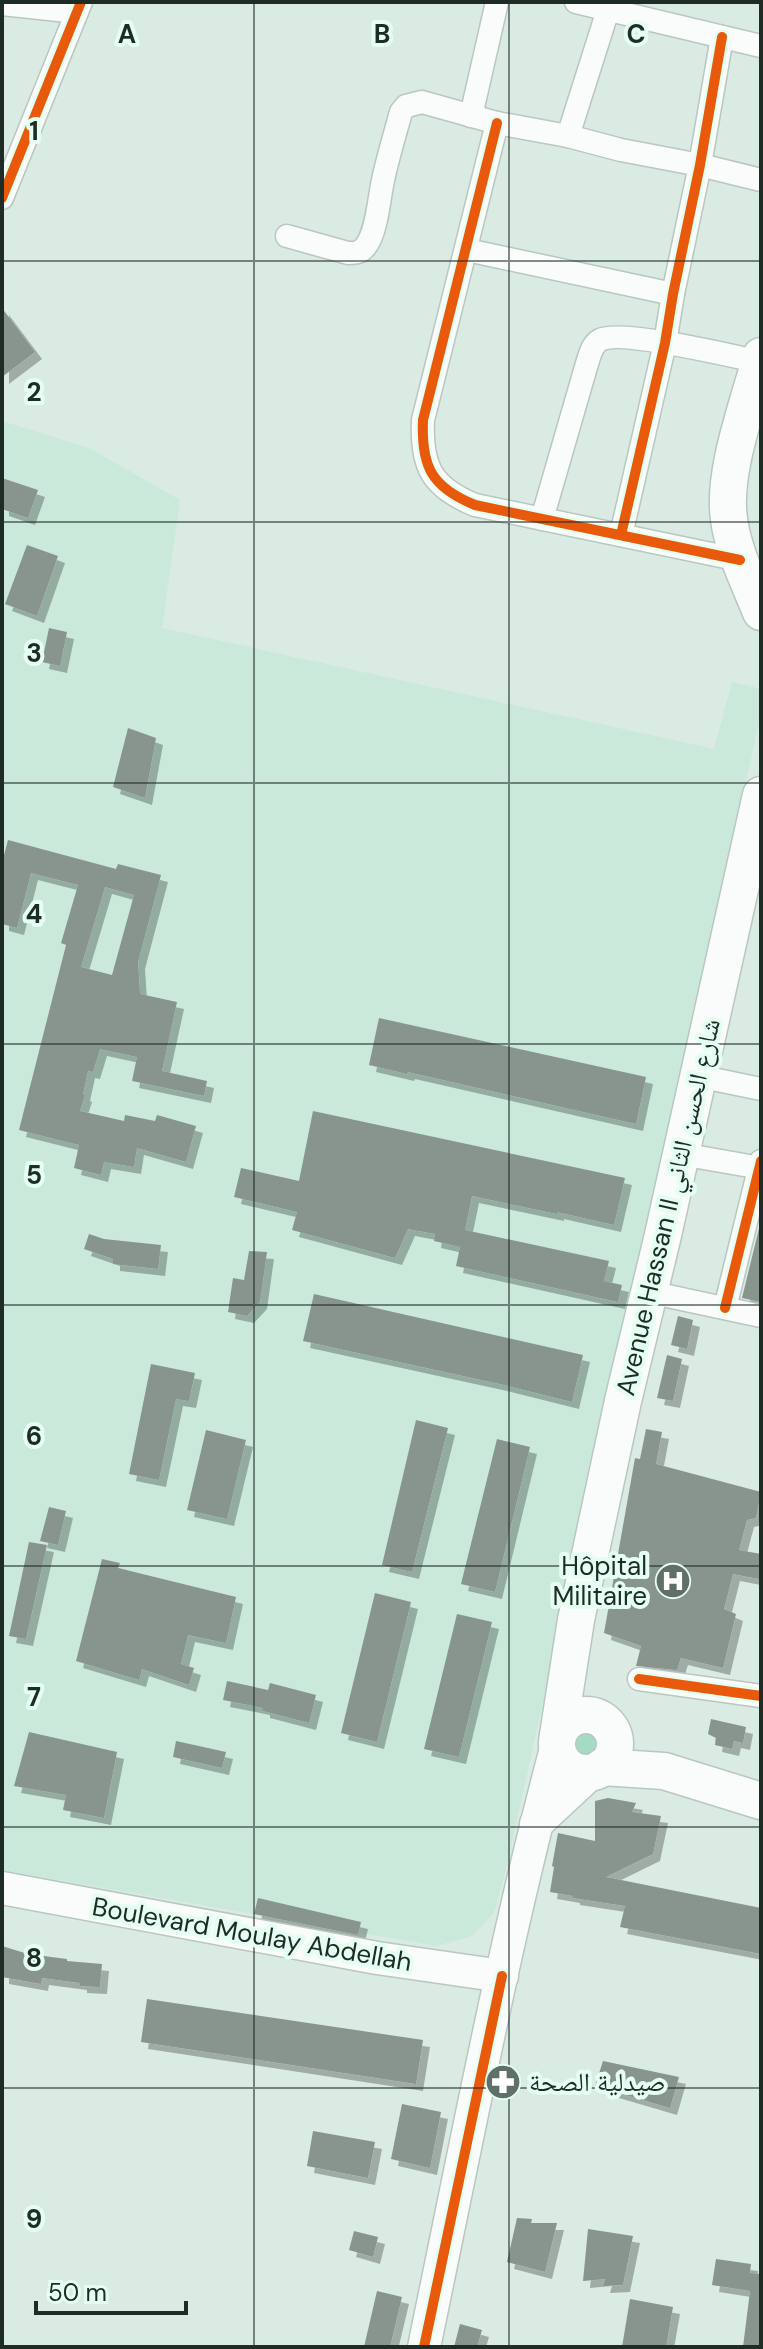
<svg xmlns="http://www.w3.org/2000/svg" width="763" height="2349" font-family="'DM Sans','Noto Naskh Arabic',sans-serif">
<defs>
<filter id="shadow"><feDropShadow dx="7" dy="7" stdDeviation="0" flood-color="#0004"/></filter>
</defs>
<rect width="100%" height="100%" fill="#d9ebe2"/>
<polygon fill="#cae9da" points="2,421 89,448 180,500 162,628 714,749 732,682 761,689 761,713 507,1865 494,1913 472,1936 436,1946 2,1870"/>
<circle fill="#a3dbc3" cx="589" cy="1743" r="16"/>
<g fill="#87958e" fill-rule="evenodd" filter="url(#shadow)">
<polygon points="2,308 35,352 2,377"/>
<polygon points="2,478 38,490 28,518 2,509"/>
<polygon points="27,545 58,556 37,616 5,604"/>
<polygon points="49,628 67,632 60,666 42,662"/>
<polygon points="128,728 156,738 145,798 113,787"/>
<path d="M 8,840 L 116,869 L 118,864 L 161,875 L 138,962 L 140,994 L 177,1002 L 162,1071 L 207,1081 L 204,1096 L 132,1081 L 137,1057 L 100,1049 L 93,1072 L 88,1071 L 83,1094 L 85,1095 L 80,1111 L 124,1121 L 125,1115 L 155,1121 L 157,1115 L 196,1126 L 186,1162 L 137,1148 L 134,1167 L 104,1162 L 101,1175 L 74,1168 L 79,1145 L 19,1130 L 66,945 L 61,943 L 78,885 L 31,873 L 17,928 L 2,924 L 2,863 ZM 105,887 L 134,895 L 112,975 L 81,967 Z"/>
<polygon points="379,1018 646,1077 636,1124 408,1072 407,1074 369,1065"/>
<polygon points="313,1111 625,1178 614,1225 557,1212 557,1214 472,1196 465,1230 609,1261 604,1281 622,1285 618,1302 456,1266 460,1247 434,1241 435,1234 408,1229 395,1258 292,1230 297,1212 234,1197 241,1168 299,1181"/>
<polygon points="761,1220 761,1302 742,1298"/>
<polygon points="89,1234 104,1239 161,1245 158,1269 113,1264 113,1259 84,1249"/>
<polygon points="249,1251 267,1252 260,1302 247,1316 228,1312 233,1278 244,1280"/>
<polygon points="314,1294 583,1355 572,1402 500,1384 303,1341"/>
<polygon points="678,1316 693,1320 687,1349 671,1345"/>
<polygon points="667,1355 682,1359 673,1401 657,1398"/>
<polygon points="151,1364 195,1373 189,1401 176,1399 159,1480 129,1474"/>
<polygon points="416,1420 448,1428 412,1572 382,1565"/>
<polygon points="646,1429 662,1432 656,1464 761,1492 756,1518 747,1520 739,1550 761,1554 759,1579 733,1574 724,1609 736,1614 723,1668 681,1658 677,1670 636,1666 641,1646 604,1633 635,1458 640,1459"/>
<polygon points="206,1430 246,1440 227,1519 187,1510"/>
<polygon points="497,1439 530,1447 495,1592 461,1584"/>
<polygon points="49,1507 66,1511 58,1545 40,1541"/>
<polygon points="29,1542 47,1545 26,1639 9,1636"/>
<polygon points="102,1559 120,1563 118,1568 236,1597 226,1643 188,1635 181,1664 194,1668 189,1685 142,1669 139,1680 76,1661"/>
<polygon points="375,1593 411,1602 377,1742 341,1733"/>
<polygon points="457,1614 492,1622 459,1757 424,1749"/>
<polygon points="227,1681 268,1690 270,1683 316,1695 309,1723 263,1711 263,1708 223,1700"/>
<polygon points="711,1719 746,1727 743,1743 734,1741 732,1749 715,1745 716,1738 708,1734"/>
<polygon points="29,1732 117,1752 104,1818 63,1810 66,1795 14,1786"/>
<polygon points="176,1741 226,1752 222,1768 173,1757"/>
<polygon points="608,1798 636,1803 632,1812 661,1816 653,1854 606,1877 761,1908 761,1954 620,1927 625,1906 573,1898 573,1896 550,1892 554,1867 552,1866 558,1833 595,1841 595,1801"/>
<polygon points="258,1898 361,1922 358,1935 254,1914"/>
<polygon points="2,1946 28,1954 67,1959 67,1961 102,1964 100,1987 80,1986 80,1983 42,1978 41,1984 2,1977"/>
<polygon points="147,1999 423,2040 416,2084 141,2042"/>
<polygon points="603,2061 679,2077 670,2108 595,2086"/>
<polygon points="402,2104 441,2112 430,2168 391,2159"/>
<polygon points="313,2131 375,2142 368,2178 307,2166"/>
<polygon points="517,2218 532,2219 531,2223 557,2223 545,2272 507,2262"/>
<polygon points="588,2229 633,2236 623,2285 603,2286 605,2279 583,2281"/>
<polygon points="354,2231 378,2237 373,2257 349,2250"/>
<polygon points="716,2259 751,2264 750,2273 761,2274 761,2347 743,2347 750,2291 712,2285"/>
<polygon points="377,2291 402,2297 390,2347 364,2347"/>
<polygon points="630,2299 673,2307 666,2347 622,2347"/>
<polygon points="460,2324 482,2330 477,2347 454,2347"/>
</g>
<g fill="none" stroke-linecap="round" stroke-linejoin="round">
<defs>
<g id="street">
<polyline points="576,2 761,46"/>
<polyline points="2,4 77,12"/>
<polyline points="471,116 497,2"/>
<path d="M 497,123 L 423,420 C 421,466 431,487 475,505 L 740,560"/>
<polyline points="568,136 608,10"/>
<polyline points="2,198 81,2"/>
<path d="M 287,236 L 348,253 C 355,253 360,253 365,247 C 377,233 379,198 383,180 C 388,157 395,134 401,112 L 406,106 L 422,102 L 497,123 L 568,136 L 621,150 L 700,165 L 761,180"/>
<polyline points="467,250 673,294"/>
<path d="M 542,519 L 586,367 C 589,358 591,345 600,340 C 619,329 732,356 760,362"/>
<polyline points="621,535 665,343 673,294 700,165 722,37"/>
<polyline points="698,1076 761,1089"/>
<polyline points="681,1154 761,1168"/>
<polyline points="649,1292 761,1316"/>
<polyline points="725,1308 761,1161"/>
<polyline points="639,1679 761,1696"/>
</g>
<g id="secondary">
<polyline points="536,1824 593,1771"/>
<polyline points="2,1888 377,1958 502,1976"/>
<path d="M 424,2347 C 466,2146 504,1943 557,1745"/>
</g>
<g id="primary">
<path d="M 761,356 C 749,403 722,471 729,519 C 733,551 749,582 761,612"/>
<circle cx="586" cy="1744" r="29"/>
<polyline points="558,1735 576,1620 623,1401 663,1235 761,795"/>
<polyline points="602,1767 664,1771 761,1801"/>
</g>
</defs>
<use href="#street" stroke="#b9c7c0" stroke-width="25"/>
<use href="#secondary" stroke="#b9c7c0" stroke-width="35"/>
<use href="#primary" stroke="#b9c7c0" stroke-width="39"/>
<use href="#street" stroke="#f9fcfb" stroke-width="22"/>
<use href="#secondary" stroke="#f9fcfb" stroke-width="32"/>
<use href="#primary" stroke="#f9fcfb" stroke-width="36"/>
<defs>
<g id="cycleway">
<path d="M 497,123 L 423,420 C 421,466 431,487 475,505 L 740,560"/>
<polyline points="2,198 81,2"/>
<polyline points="621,535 665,343 673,294 700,165 722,37"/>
<polyline points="725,1308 761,1161"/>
<polyline points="639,1679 761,1696"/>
<polyline points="424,2347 502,1976"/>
</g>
</defs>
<use href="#cycleway" stroke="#e4fff1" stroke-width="15"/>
<use href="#cycleway" stroke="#e8590c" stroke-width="10"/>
</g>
<path fill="none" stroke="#1f2c26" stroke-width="2" stroke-opacity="0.55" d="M 254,2 L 254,2347M 509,2 L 509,2347M 2,261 L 761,261M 2,522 L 761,522M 2,783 L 761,783M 2,1044 L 761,1044M 2,1305 L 761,1305M 2,1566 L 761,1566M 2,1827 L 761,1827M 2,2088 L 761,2088"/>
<defs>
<symbol id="hospital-disc" viewBox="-11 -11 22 22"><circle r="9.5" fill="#606f68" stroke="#e4fff1"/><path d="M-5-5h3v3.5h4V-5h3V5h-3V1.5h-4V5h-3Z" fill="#fff"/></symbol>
<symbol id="pharmacy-disc" viewBox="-11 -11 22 22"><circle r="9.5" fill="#606f68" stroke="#e4fff1"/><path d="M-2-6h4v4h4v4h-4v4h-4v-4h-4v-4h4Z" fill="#fff"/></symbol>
</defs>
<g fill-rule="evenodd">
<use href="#hospital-disc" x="653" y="1561" width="40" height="40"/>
<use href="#pharmacy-disc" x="483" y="2062" width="40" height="40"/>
</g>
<g text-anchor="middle" stroke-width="8" stroke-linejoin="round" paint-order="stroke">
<g font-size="26" fill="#1f2c26" stroke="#e4fff1">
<text transform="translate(668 1207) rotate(-77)" y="9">Avenue Hassan II شارع الحسن الثاني</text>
<text transform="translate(252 1934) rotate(10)" y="9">Boulevard Moulay Abdellah</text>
</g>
<g font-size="26" fill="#1f2c26" stroke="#e4fff1" text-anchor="end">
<text x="647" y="1575">Hôpital<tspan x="647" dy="30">Militaire</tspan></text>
<text x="529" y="2091" text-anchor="start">صيدلية الصحة</text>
</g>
</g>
<g font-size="26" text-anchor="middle" font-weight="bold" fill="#1f2c26" stroke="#e4fff1" stroke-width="8" stroke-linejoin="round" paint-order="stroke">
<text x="127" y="43">A</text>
<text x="382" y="43">B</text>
<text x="636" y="43">C</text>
<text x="34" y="140">1</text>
<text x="34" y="401">2</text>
<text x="34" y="662">3</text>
<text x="34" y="923">4</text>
<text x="34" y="1184">5</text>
<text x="34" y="1445">6</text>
<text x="34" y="1706">7</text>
<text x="34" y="1967">8</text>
<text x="34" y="2228">9</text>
</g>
<rect width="763" height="2349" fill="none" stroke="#1f2c26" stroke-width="8"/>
<path d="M36 2301v12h150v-12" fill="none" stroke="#1f2c26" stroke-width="4"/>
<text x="48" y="2301" font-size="24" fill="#1f2c26" stroke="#e4fff1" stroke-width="6" paint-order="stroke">50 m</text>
</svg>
